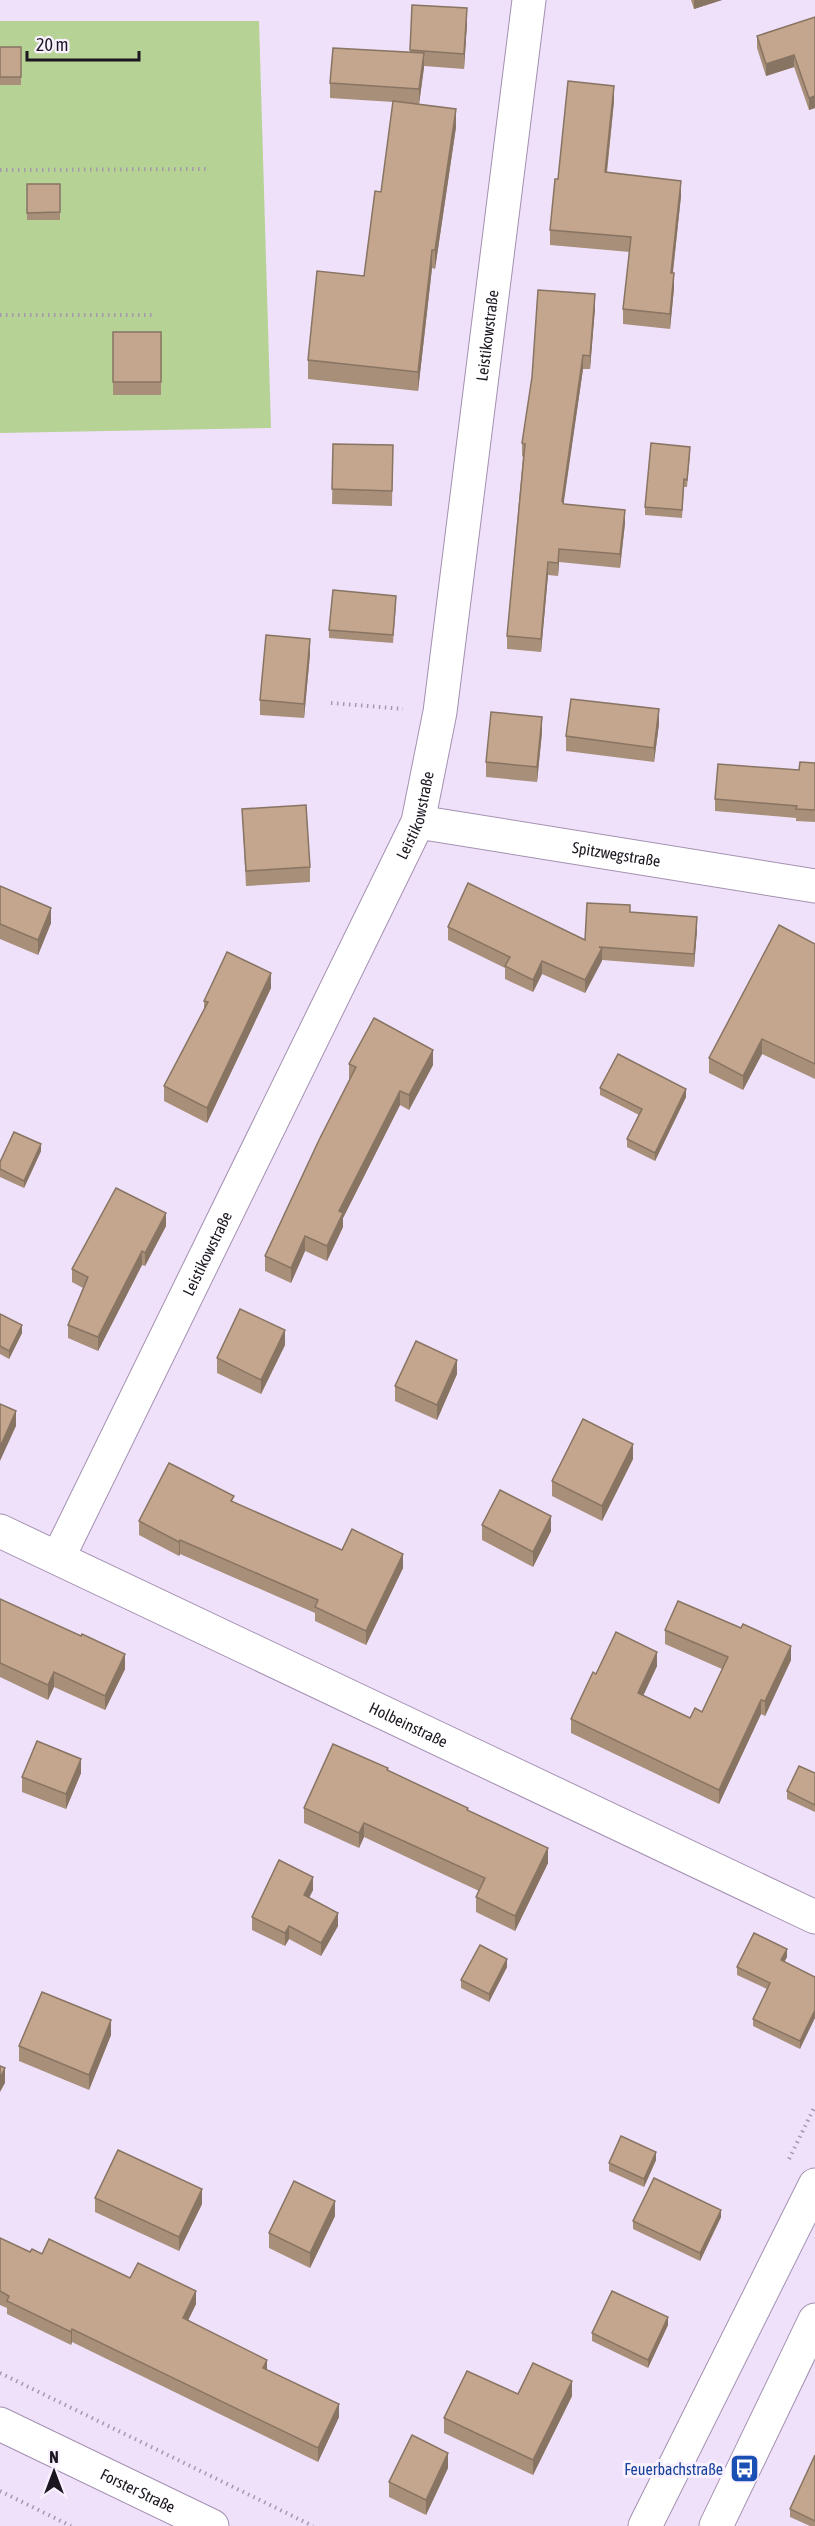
<svg xmlns="http://www.w3.org/2000/svg" width="815" height="2526" font-family="'Asap Condensed',sans-serif">
<rect width="100%" height="100%" fill="#f0e1fb"/>
<polygon fill="#b6d294" points="0,21 259,21 271,428 0,433"/>
<g fill="none" stroke-linecap="round" stroke-linejoin="round">
<defs>
<g id="street">
<path id="s1" d="M 418,822 L 815,886"/>
<path id="s2" d="M 0,1531 L 815,1917"/>
<path id="s3" d="M 58,1558 L 418,822 L 440,712 L 529,0"/>
<polyline points="645,2526 815,2185"/>
<polyline points="716,2526 815,2320"/>
</g>
<g id="secondary">
<path id="s4" d="M 0,2424 L 212,2526"/>
</g>
</defs>
<use href="#street" stroke="#a391b0" stroke-width="35"/>
<use href="#secondary" stroke="#a391b0" stroke-width="35"/>
<g stroke="#a599ae" stroke-width="4" stroke-dasharray="1.5 4.5" stroke-linecap="butt">
<polyline points="0,170 209,169"/>
<polyline points="0,315 154,315"/>
<polyline points="331,703 403,709"/>
<polyline points="789,2159 815,2106"/>
<polyline points="0,2373 313,2526"/>
<polyline points="0,2491 71,2526"/>
</g>
<use href="#street" stroke="#fff" stroke-width="33"/>
<use href="#secondary" stroke="#fff" stroke-width="33"/>
</g>
<g fill="#a88f79">
<polygon points="691,0 722,0 694,9"/>
<polygon points="412,5 467,23 464,69 424,66 419,104 406,103 456,127 435,269 432,268 418,391 308,379 308,360 364,276 381,192 393,102 330,98 330,83 410,53"/>
<polygon points="815,17 815,108 809,110 794,67 766,76 757,48 757,36"/>
<rect x="0" y="47" width="21" height="38"/>
<polygon points="614,101 607,173 681,196 673,273 674,288 670,329 623,324 623,309 630,252 550,245 550,230 558,179"/>
<rect x="27" y="184" width="33" height="36"/>
<polygon points="595,308 590,369 583,369 563,504 625,523 620,568 559,562 558,576 548,575 541,652 507,649 507,636 523,457 522,456 522,443"/>
<rect x="113" y="332" width="48" height="63"/>
<polygon points="333,444 393,445 392,506 332,504"/>
<polygon points="690,455 687,487 684,487 682,518 645,515 645,507"/>
<polygon points="396,604 393,643 329,638 329,630"/>
<polygon points="310,654 304,718 260,715 260,700"/>
<polygon points="659,724 654,762 566,751 566,736"/>
<polygon points="542,732 537,782 486,777 486,762"/>
<polygon points="815,763 815,822 796,821 796,818 715,811 715,799 799,770"/>
<polygon points="242,809 310,867 310,882 246,886"/>
<polygon points="0,886 51,923 38,955 0,939"/>
<polygon points="630,912 697,930 694,967 602,960 585,993 542,974 533,992 505,979 505,968 448,940 448,927 585,940"/>
<polygon points="815,944 815,1079 762,1054 743,1090 709,1073 709,1058"/>
<polygon points="271,988 207,1123 164,1101 164,1086 204,1009 204,1001"/>
<polygon points="349,1064 433,1065 409,1110 400,1105 343,1218 343,1227 327,1261 305,1251 291,1283 265,1271 265,1256 350,1079 349,1078"/>
<polygon points="600,1088 686,1097 655,1161 627,1147 627,1139 639,1115 600,1095"/>
<polygon points="41,1151 24,1188 0,1177 0,1162"/>
<polygon points="166,1226 145,1266 142,1265 98,1351 68,1338 68,1325 83,1288 72,1282 72,1269"/>
<polygon points="0,1314 22,1333 9,1359 0,1354"/>
<polygon points="285,1345 261,1394 217,1373 217,1358"/>
<polygon points="457,1374 437,1420 395,1401 395,1386"/>
<polygon points="633,1459 602,1521 552,1496 552,1481"/>
<polygon points="234,1502 342,1550 403,1568 366,1645 315,1621 315,1613 180,1554 179,1556 139,1535 139,1521"/>
<polygon points="482,1525 551,1531 533,1567 482,1540"/>
<polygon points="0,1599 125,1669 105,1710 54,1687 48,1700 0,1677"/>
<polygon points="665,1630 791,1660 765,1716 761,1714 719,1804 571,1733 571,1719 596,1674 657,1666 643,1695 690,1718 702,1712 722,1669 665,1644"/>
<polygon points="388,1771 468,1811 548,1863 515,1931 476,1912 476,1897 479,1891 364,1837 359,1848 304,1823 304,1808"/>
<polygon points="81,1773 66,1809 22,1792 22,1777"/>
<polygon points="815,1773 815,1812 787,1799 787,1791"/>
<polygon points="313,1890 309,1898 338,1926 321,1956 289,1939 285,1946 252,1930 252,1917"/>
<polygon points="787,1957 784,1962 815,1977 800,2049 753,2026 753,2019 767,1989 737,1975 737,1967"/>
<polygon points="507,1967 489,2002 461,1988 461,1980"/>
<polygon points="111,2035 89,2090 19,2061 19,2046"/>
<polygon points="656,2160 644,2187 609,2171 609,2163"/>
<polygon points="95,2198 202,2204 179,2251 95,2212"/>
<polygon points="335,2216 310,2268 269,2248 269,2233"/>
<polygon points="721,2217 700,2261 633,2229 633,2221"/>
<polygon points="0,2238 30,2252 42,2254 130,2278 196,2304 188,2320 339,2417 318,2462 72,2342 71,2345 7,2314 7,2308 0,2305"/>
<polygon points="668,2325 648,2368 592,2341 592,2333"/>
<polygon points="518,2394 572,2396 533,2475 444,2433 444,2418"/>
<polygon points="815,2455 815,2526 810,2526 790,2517 790,2509"/>
<polygon points="448,2468 426,2515 389,2497 389,2482"/>
</g>
<g fill="#887463">
<polygon points="694,0 722,0 694,9"/>
<polygon points="467,8 467,23 464,69 464,54"/>
<polygon points="424,53 424,68 419,104 419,89"/>
<polygon points="794,55 794,67 766,76 766,64"/>
<polygon points="614,86 614,101 605,187 605,172"/>
<polygon points="815,96 815,108 809,110 809,98"/>
<polygon points="456,109 456,127 435,269 435,250"/>
<polygon points="681,181 681,196 671,288 671,273"/>
<polygon points="432,250 432,268 418,391 418,372"/>
<polygon points="674,273 674,288 670,329 670,314"/>
<polygon points="595,294 595,308 590,369 590,356"/>
<polygon points="583,355 583,369 562,515 562,501"/>
<polygon points="625,510 625,523 620,568 620,554"/>
<polygon points="559,549 559,562 558,576 558,563"/>
<polygon points="548,562 548,575 541,652 541,639"/>
<polygon points="310,639 310,654 304,718 304,704"/>
<polygon points="659,709 659,724 654,762 654,748"/>
<polygon points="542,717 542,732 537,782 537,767"/>
<polygon points="51,908 51,923 38,955 38,940"/>
<polygon points="697,917 697,930 694,967 694,954"/>
<polygon points="602,948 602,961 585,993 585,980"/>
<polygon points="542,961 542,974 533,992 533,980"/>
<polygon points="271,973 271,988 207,1123 207,1108"/>
<polygon points="762,1039 762,1054 743,1090 743,1076"/>
<polygon points="433,1050 433,1065 409,1110 409,1095"/>
<polygon points="686,1089 686,1097 655,1161 655,1153"/>
<polygon points="400,1091 400,1105 343,1218 343,1227 327,1261 327,1246 339,1211"/>
<polygon points="41,1144 41,1151 24,1188 24,1181"/>
<polygon points="166,1213 166,1226 145,1266 145,1253"/>
<polygon points="305,1236 305,1251 291,1283 291,1268"/>
<polygon points="142,1251 142,1265 98,1351 98,1337"/>
<polygon points="22,1325 22,1333 9,1359 9,1351"/>
<polygon points="285,1330 285,1345 261,1394 261,1380"/>
<polygon points="457,1360 457,1374 437,1420 437,1405"/>
<polygon points="16,1411 16,1426 0,1461 0,1447"/>
<polygon points="633,1444 633,1459 602,1521 602,1506"/>
<polygon points="551,1516 551,1531 533,1567 533,1552"/>
<polygon points="180,1540 180,1554 179,1556 179,1542"/>
<polygon points="403,1554 403,1568 366,1645 366,1631"/>
<polygon points="791,1646 791,1660 765,1716 765,1701"/>
<polygon points="657,1652 657,1666 638,1707 638,1693"/>
<polygon points="125,1654 125,1669 105,1710 105,1696"/>
<polygon points="54,1672 54,1687 48,1700 48,1685"/>
<polygon points="761,1700 761,1714 719,1804 719,1790"/>
<polygon points="81,1759 81,1773 66,1809 66,1794"/>
<polygon points="364,1823 364,1837 359,1848 359,1833"/>
<polygon points="548,1848 548,1863 515,1931 515,1916"/>
<polygon points="313,1877 313,1890 304,1908 304,1895"/>
<polygon points="338,1913 338,1926 321,1956 321,1943"/>
<polygon points="289,1926 289,1939 285,1946 285,1933"/>
<polygon points="787,1949 787,1957 781,1968 781,1960"/>
<polygon points="507,1959 507,1967 489,2002 489,1994"/>
<polygon points="815,2010 815,2018 800,2049 800,2041"/>
<polygon points="111,2020 111,2035 89,2090 89,2075"/>
<polygon points="5,2068 5,2083 0,2092 0,2078"/>
<polygon points="656,2152 656,2160 644,2187 644,2179"/>
<polygon points="202,2189 202,2204 179,2251 179,2237"/>
<polygon points="335,2201 335,2216 310,2268 310,2253"/>
<polygon points="721,2210 721,2217 700,2261 700,2253"/>
<polygon points="196,2291 196,2304 183,2331 183,2318"/>
<polygon points="668,2317 668,2325 648,2368 648,2360"/>
<polygon points="72,2329 72,2342 71,2345 71,2332"/>
<polygon points="267,2360 267,2373 263,2368"/>
<polygon points="572,2381 572,2396 533,2475 533,2460"/>
<polygon points="339,2404 339,2417 318,2462 318,2448"/>
<polygon points="448,2453 448,2468 426,2515 426,2500"/>
</g>
<g fill="#c3a68d" stroke="#887463" stroke-width="1.5">
<polygon points="412,5 467,8 464,54 410,50"/>
<polygon points="815,17 815,96 809,98 794,55 766,64 757,36"/>
<rect x="0" y="47" width="21" height="30"/>
<polygon points="333,48 424,53 419,89 330,83"/>
<polygon points="568,81 614,86 605,172 681,181 671,273 674,273 670,314 623,309 631,237 550,230 555,179 558,179"/>
<polygon points="393,101 456,109 435,250 432,250 418,372 308,360 317,271 364,276 375,191 381,192"/>
<polygon points="27,184 60,184 60,212 27,213"/>
<polygon points="538,290 595,294 590,356 583,355 562,501 564,504 625,510 620,554 559,549 558,563 548,562 541,639 507,636 525,444 522,443 532,377"/>
<rect x="113" y="332" width="48" height="50"/>
<polygon points="651,443 690,447 687,480 684,479 682,510 645,507"/>
<polygon points="333,444 393,445 392,491 332,489"/>
<polygon points="333,590 396,596 393,635 329,630"/>
<polygon points="266,635 310,639 304,704 260,700"/>
<polygon points="571,699 659,709 654,748 566,736"/>
<polygon points="491,712 542,717 537,767 486,762"/>
<polygon points="800,762 815,763 815,810 796,809 797,806 715,799 718,764 799,770"/>
<polygon points="306,805 310,867 246,871 242,809"/>
<polygon points="468,883 585,940 587,903 630,905 630,912 697,917 694,954 599,947 602,948 585,980 542,961 533,980 505,966 510,957 448,927"/>
<polygon points="0,886 51,908 38,940 0,924"/>
<polygon points="779,925 815,944 815,1064 762,1039 743,1076 709,1058"/>
<polygon points="227,952 271,973 207,1108 164,1086 208,1002 204,1001"/>
<polygon points="374,1018 433,1050 409,1095 400,1091 339,1211 343,1213 327,1246 305,1236 291,1268 265,1256 319,1140 356,1067 349,1064"/>
<polygon points="618,1054 686,1089 655,1153 627,1139 642,1109 600,1088"/>
<polygon points="14,1132 41,1144 24,1181 0,1169 0,1162"/>
<polygon points="116,1188 166,1213 145,1253 142,1251 98,1337 68,1325 88,1277 72,1269"/>
<polygon points="240,1309 285,1330 261,1380 217,1358"/>
<polygon points="0,1314 22,1325 9,1351 0,1346"/>
<polygon points="416,1341 457,1360 437,1405 395,1386"/>
<polygon points="0,1404 16,1411 0,1447"/>
<polygon points="583,1419 633,1444 602,1506 552,1481"/>
<polygon points="169,1463 234,1496 231,1501 342,1550 352,1529 403,1554 366,1631 315,1607 318,1600 180,1540 179,1542 139,1521"/>
<polygon points="500,1490 551,1516 533,1552 482,1525"/>
<polygon points="0,1599 81,1636 82,1634 125,1654 105,1696 54,1672 48,1685 0,1663"/>
<polygon points="678,1601 741,1628 743,1624 791,1646 765,1701 761,1700 719,1790 571,1719 593,1672 596,1674 616,1632 657,1652 638,1693 690,1718 695,1708 702,1712 728,1657 665,1630"/>
<polygon points="37,1741 81,1759 66,1794 22,1777"/>
<polygon points="333,1744 388,1768 387,1770 468,1808 467,1810 548,1848 515,1916 476,1897 485,1878 364,1823 359,1833 304,1808"/>
<polygon points="799,1766 815,1773 815,1805 787,1791"/>
<polygon points="279,1860 313,1877 304,1895 338,1913 321,1943 289,1926 285,1933 252,1917"/>
<polygon points="754,1933 787,1949 781,1960 815,1977 815,2010 800,2041 753,2019 770,1983 737,1967"/>
<polygon points="480,1945 507,1959 489,1994 461,1980"/>
<polygon points="42,1992 111,2020 89,2075 19,2046"/>
<polygon points="0,2066 5,2068 0,2078"/>
<polygon points="621,2136 656,2152 644,2179 609,2163"/>
<polygon points="118,2150 202,2189 179,2237 95,2198"/>
<polygon points="654,2178 721,2210 700,2253 633,2221"/>
<polygon points="294,2181 335,2201 310,2253 269,2233"/>
<polygon points="0,2238 30,2252 32,2249 42,2254 49,2239 130,2278 138,2263 196,2291 183,2318 267,2360 263,2368 339,2404 318,2448 72,2329 71,2332 7,2301 9,2296 0,2291"/>
<polygon points="612,2291 668,2317 648,2360 592,2333"/>
<polygon points="533,2363 572,2381 533,2460 444,2418 467,2371 518,2394"/>
<polygon points="412,2435 448,2453 426,2500 389,2482"/>
<polygon points="815,2455 815,2521 790,2509"/>
</g>
<defs>
<symbol id="bus-square" viewBox="-11 -11 22 22"><rect x="-9" y="-9" width="18" height="18" rx="4" fill="#1a4fb4" stroke="#f9f1ff"/><path d="M-5-6H5V4H4V6H2V4H-2V6H-4V4H-5ZM-3.5-4V0h7V-4ZM-3.5 1.2v1.5H-2V1.2ZM2 1.2v1.5H3.5V1.2Z" fill="#fff"/></symbol>
</defs>
<g fill-rule="evenodd">
<use href="#bus-square" x="728" y="2452" width="33" height="33"/>
</g>
<g text-anchor="middle" stroke-width="6" stroke-linejoin="round" paint-order="stroke">
<g font-size="16" fill="#1c1621" stroke="#f9f1ff">
<text dy="6" stroke="none"><textPath href="#s3" startOffset="1311">Leistikowstraße</textPath></text>
<text dy="6" stroke="none"><textPath href="#s3" startOffset="825">Leistikowstraße</textPath></text>
<text dy="6" stroke="none"><textPath href="#s1" startOffset="201">Spitzwegstraße</textPath></text>
<text dy="6" stroke="none"><textPath href="#s3" startOffset="339">Leistikowstraße</textPath></text>
<text dy="6" stroke="none"><textPath href="#s2" startOffset="452">Holbeinstraße</textPath></text>
<text dy="6" stroke="none"><textPath href="#s4" startOffset="153">Forster Straße</textPath></text>
</g>
<g font-size="16" fill="#164399" stroke="#f9f1ff" text-anchor="end">
<text x="723" y="2475">Feuerbachstraße</text>
</g>
</g>
<g transform="translate(54 2472)" stroke="#f9f1ff" stroke-width="4.5" paint-order="stroke">
<path d="M0-4.5L10 22L0 15L-10 22Z" fill="#1c1621"/>
<text y="-9" font-size="16" font-weight="bold" text-anchor="middle" fill="#1c1621">N</text>
</g>
<path d="M27 51v9h112v-9" fill="none" stroke="#1c1621" stroke-width="3"/>
<text x="36" y="51" font-size="18" fill="#1c1621" stroke="#f9f1ff" stroke-width="4.5" paint-order="stroke">20 m</text>
</svg>
